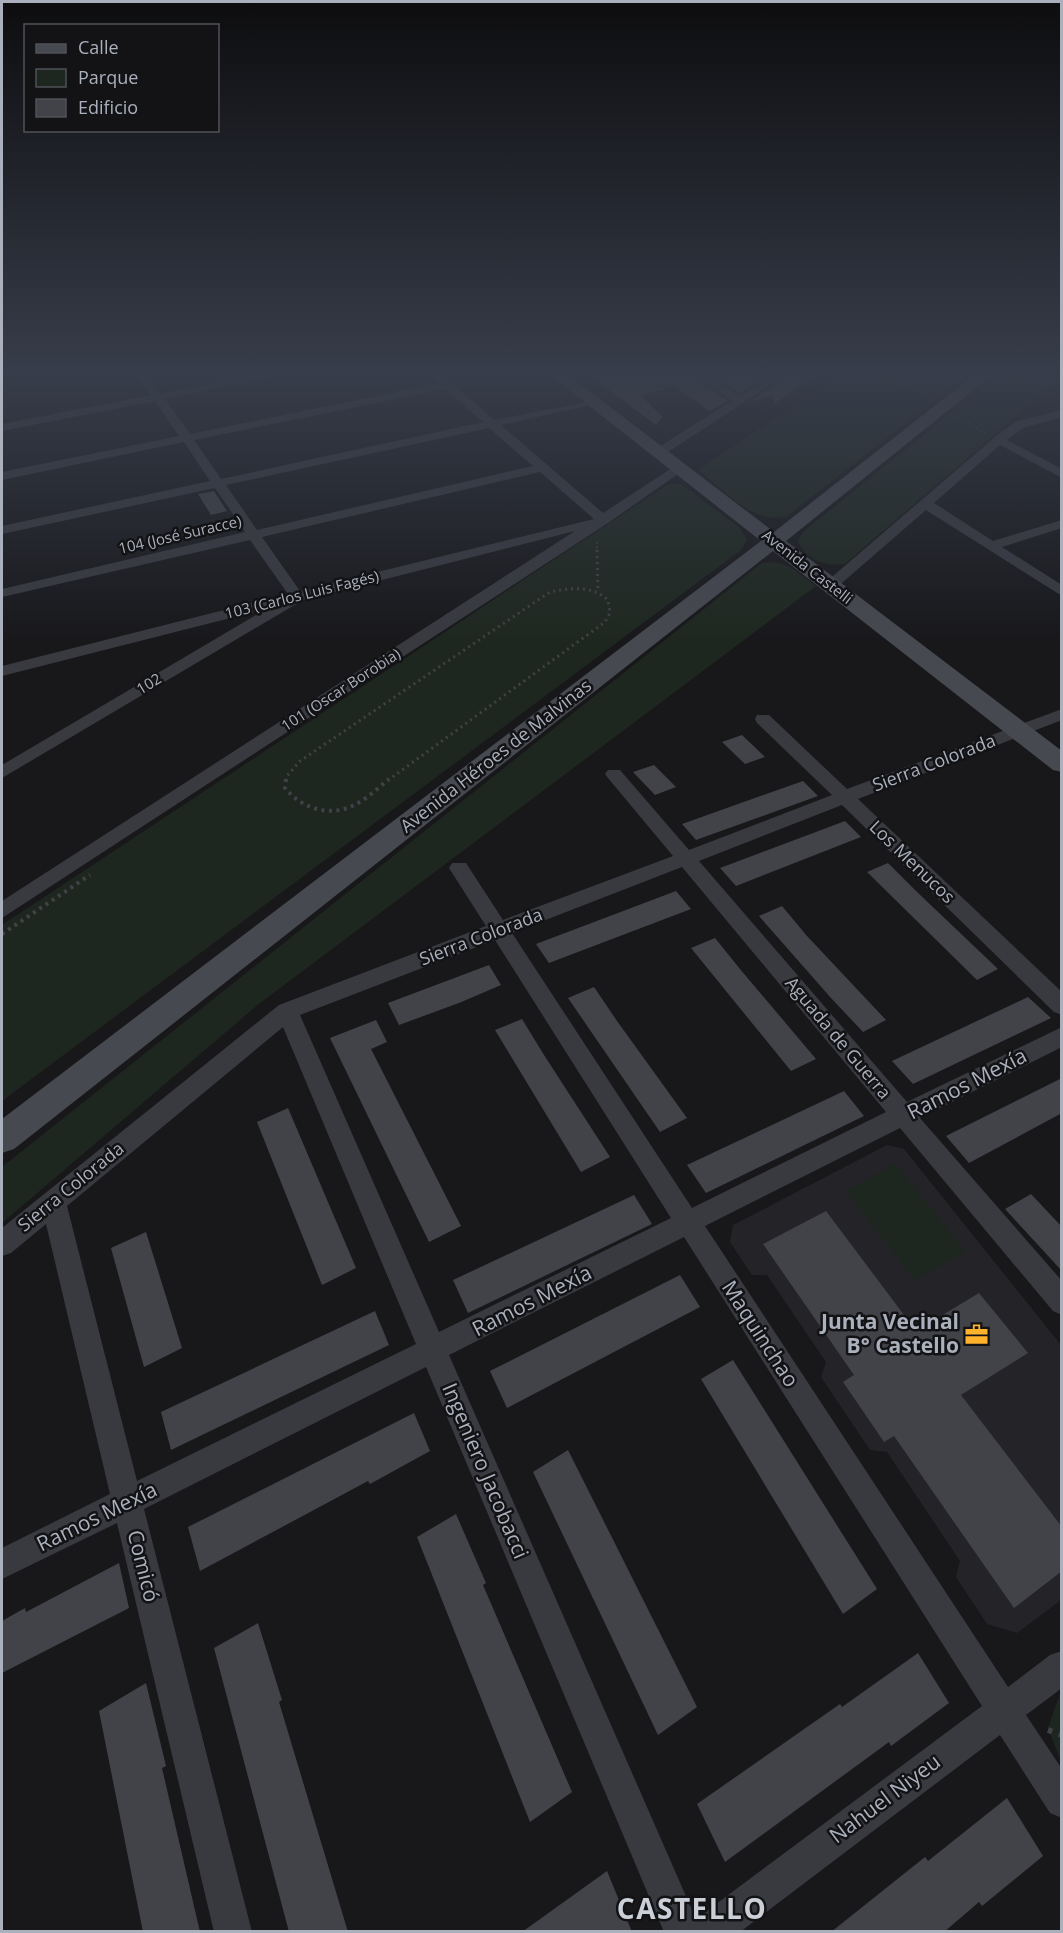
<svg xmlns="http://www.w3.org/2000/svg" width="1063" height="1933" font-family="'Open Sans',sans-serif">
<rect width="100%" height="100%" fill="#18181b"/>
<polygon fill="#242428" points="887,1145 904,1149 1061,1345 1061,1600 1017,1633 987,1624 956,1577 960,1561 887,1452 870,1450 821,1377 826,1362 767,1275 752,1275 730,1242 733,1225"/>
<g fill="#1e271f">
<path d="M 846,371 L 973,371 L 787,516 C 754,526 722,488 698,470 Z"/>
<path d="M 1003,371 L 1061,371 L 1061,377 L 845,564 C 827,567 805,560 798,541 L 803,532 Z"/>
<polygon points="673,484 682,485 740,528 747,540 741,550 2,1101 2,925 667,485"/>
<polygon points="776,562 790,567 816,586 260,1003 2,1223 2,1167 762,563"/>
<polygon points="895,1164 966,1251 915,1280 845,1191"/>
<polygon points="1061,1691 1061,1761 1048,1728"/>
</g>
<g fill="#424348">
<polygon points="583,371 687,371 728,401 710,411 675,387 640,395 663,417 656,425"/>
<polygon points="706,371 775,371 740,393"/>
<polygon points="794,371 824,371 775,403 772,396 749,402"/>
<polygon points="214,491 227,511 211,515 198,494"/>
<polygon points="742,735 765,757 745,764 722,742"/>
<polygon points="654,765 676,787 655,795 633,772"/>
<polygon points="803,781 818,796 696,840 682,824"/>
<polygon points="845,821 861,837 736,886 720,868"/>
<polygon points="888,863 916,891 998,969 977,980 867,872"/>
<polygon points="676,891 691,909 549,963 536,944"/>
<polygon points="782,906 807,936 886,1020 863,1032 831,998 759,916"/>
<polygon points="715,938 740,969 816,1059 791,1071 691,948"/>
<polygon points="489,965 501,985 459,1003 399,1025 388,1003"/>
<polygon points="594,987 617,1021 687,1118 660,1132 568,998"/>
<polygon points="1028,997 1051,1018 913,1084 892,1061"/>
<polygon points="522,1019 544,1055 610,1157 581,1172 495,1030"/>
<polygon points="376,1020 387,1042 371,1049 461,1226 429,1242 330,1038"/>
<polygon points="1062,1078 1062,1113 969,1163 946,1136"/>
<polygon points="844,1091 864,1116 706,1193 687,1165"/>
<polygon points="288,1108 356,1268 322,1285 257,1122"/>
<polygon points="1031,1194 1062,1227 1062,1271 1005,1209"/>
<polygon points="634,1195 652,1224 468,1313 453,1280"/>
<polygon points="826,1211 916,1331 979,1293 1028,1353 961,1395 1062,1527 1062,1571 1014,1608 894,1436 884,1442 843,1382 854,1375 763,1244"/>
<polygon points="146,1232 182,1348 144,1367 111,1248"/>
<polygon points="680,1275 700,1307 507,1408 490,1371"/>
<polygon points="375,1311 389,1345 171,1450 161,1412"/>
<polygon points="733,1360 877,1589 843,1614 701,1379"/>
<polygon points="414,1413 430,1451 370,1484 368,1481 200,1571 188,1527"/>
<polygon points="568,1450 697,1707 658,1735 533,1472"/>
<polygon points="456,1514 486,1583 483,1585 572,1792 530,1822 417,1537"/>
<polygon points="119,1563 129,1608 2,1673 2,1621 25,1608 26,1612"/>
<polygon points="258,1623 282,1700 279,1702 348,1932 289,1932 214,1648"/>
<polygon points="918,1653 949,1703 891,1746 889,1742 725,1862 697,1804 840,1704 842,1707"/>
<polygon points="146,1683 166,1766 162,1768 200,1932 143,1932 99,1711"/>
<polygon points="1007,1798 1043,1856 982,1906 979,1902 944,1932 831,1932 925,1857 928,1861"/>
<polygon points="607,1871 632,1932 522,1932"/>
</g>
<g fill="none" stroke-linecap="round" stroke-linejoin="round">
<g stroke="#3f4247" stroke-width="2" stroke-dasharray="1.5 3" stroke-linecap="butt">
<polyline points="869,371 917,389 931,398"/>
<polyline points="957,416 986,434"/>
<polyline points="597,542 597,551"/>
</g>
<g stroke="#3f4247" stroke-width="3" stroke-dasharray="2 4" stroke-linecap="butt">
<polyline points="597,550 598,592"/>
<path d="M 286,781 L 287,776 L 300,761 L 550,592 C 570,588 592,585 608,600 L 610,613 L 605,622 L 387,781"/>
</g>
<g stroke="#3f4247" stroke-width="4" stroke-dasharray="3 4.5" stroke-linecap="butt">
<path d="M 286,779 L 285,788 C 301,808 330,818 354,805 C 367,799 378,788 389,779"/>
<polyline points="2,934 90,875"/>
</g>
<polyline stroke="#3f4247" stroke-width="6" stroke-dasharray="4.5 7" stroke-linecap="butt" points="1048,1730 1062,1735"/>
<g fill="#393a40" fill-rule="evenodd">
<path d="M 135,371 L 146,371 L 161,394 L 276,371 L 299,371 L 165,399 L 190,434 L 439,383 L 426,371 L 438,371 L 494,420 L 596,400 L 596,404 L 501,425 L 603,513 L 675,466 L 683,466 L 685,469 L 608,523 L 2,918 L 2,901 L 575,531 L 303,600 L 2,778 L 2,765 L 266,609 L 2,676 L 2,666 L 288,594 L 250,540 L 2,597 L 2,589 L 245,532 L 215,488 L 2,534 L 2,526 L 210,481 L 184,442 L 2,480 L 2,472 L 179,436 L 155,401 L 2,431 L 2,424 L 151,395 ZM 445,389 L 483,422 L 221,479 L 194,440 ZM 489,428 L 533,466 L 257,530 L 226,485 ZM 540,472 L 594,519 L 300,591 L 262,537 Z"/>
<polygon points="689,371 702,371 740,396 779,371 792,371 662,456 654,456 654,450 732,401"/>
<polygon points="1062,410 1062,417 1023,428 1007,440 1062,469 1062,478 1000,445 934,503 993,541 1062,520 1062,528 1002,547 1062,585 1062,596 926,510 836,588 826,588 824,585 826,582 995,437 1015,422"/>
<path d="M 1062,709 L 1062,720 L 858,799 L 1062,992 L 1062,1015 L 1054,1012 L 842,805 L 699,861 L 907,1102 L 1062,1027 L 1062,1047 L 920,1118 L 1062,1281 L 1062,1315 L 1053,1311 L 900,1128 L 705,1226 L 1008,1687 L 1050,1655 L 1062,1651 L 1062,1688 L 1026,1715 L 1062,1769 L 1062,1818 L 1050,1813 L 1000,1735 L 740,1932 L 664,1932 L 426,1367 L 144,1509 L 252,1932 L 214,1932 L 117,1523 L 2,1579 L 2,1548 L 110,1494 L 46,1224 L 11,1253 L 2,1256 L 2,1228 L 279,1005 L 486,926 L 449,868 L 452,863 L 466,863 L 503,920 L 673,856 L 608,778 L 605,774 L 608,770 L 620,770 L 689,850 L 832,795 L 757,723 L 755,719 L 757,715 L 769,715 L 847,789 ZM 682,867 L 886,1112 L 692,1208 L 512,933 ZM 495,940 L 671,1218 L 439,1332 L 300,1015 ZM 283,1027 L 416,1344 L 137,1481 L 67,1206 ZM 684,1237 L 982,1706 L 696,1919 L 449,1355 Z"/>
</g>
<polygon fill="#393a40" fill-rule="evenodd" points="2,371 16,371 2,377"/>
<polygon fill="#474950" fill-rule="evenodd" points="545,371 563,371 774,532 979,371 997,371 786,541 1062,751 1062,772 1053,770 773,551 14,1149 2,1153 2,1119 761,541"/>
</g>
<linearGradient id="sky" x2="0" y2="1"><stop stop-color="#0d0d0f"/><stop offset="0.58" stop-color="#373d4a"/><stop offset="1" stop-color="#373d4a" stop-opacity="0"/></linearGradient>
<rect width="1063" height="642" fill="url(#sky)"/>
<defs>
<symbol id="office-bare" viewBox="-9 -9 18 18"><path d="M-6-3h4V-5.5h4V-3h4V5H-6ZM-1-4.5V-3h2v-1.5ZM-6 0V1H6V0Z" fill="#ffb32c" stroke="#131316" stroke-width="2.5" paint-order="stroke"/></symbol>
</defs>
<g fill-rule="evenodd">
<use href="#office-bare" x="960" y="1318" width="33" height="33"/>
</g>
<g text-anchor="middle" stroke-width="5" stroke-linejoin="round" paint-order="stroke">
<g font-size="15" fill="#aab0bc" stroke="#131316">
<text transform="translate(180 535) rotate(-13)" y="5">104 (José Suracce)</text>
<text transform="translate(807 567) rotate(38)" y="5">Avenida Castelli</text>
<text transform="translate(302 595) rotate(-14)" y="5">103 (Carlos Luis Fagés)</text>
<text transform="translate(149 684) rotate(-31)" y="5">102</text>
<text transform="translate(341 690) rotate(-33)" y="5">101 (Oscar Borobia)</text>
</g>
<g font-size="18" fill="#aab0bc" stroke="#131316">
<text transform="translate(496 756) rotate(-38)" y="6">Avenida Héroes de Malvinas</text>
<text transform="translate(934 763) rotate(-21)" y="6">Sierra Colorada</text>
<text transform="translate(912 862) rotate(44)" y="6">Los Menucos</text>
<text transform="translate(481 937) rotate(-21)" y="6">Sierra Colorada</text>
<text transform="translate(838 1038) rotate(50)" y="6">Aguada de Guerra</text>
<text transform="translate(71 1187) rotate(-39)" y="6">Sierra Colorada</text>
</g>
<g font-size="21" fill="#aab0bc" stroke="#131316">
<text transform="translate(967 1084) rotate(-27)" y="7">Ramos Mexía</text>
<text transform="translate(532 1301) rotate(-27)" y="7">Ramos Mexía</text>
<text transform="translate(760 1334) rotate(57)" y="7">Maquinchao</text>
<text transform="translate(485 1471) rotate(67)" y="7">Ingeniero Jacobacci</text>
<text transform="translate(97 1517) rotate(-26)" y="7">Ramos Mexía</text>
<text transform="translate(143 1566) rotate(76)" y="7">Comicó</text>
<text transform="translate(885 1799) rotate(-37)" y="7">Nahuel Niyeu</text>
</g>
<g font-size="21" font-weight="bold" fill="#aab0bc" stroke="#131316" text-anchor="end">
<text x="959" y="1329">Junta Vecinal<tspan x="959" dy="24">B° Castello</tspan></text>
</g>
<g font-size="28" font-weight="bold" letter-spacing="1.5" fill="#cbcfd7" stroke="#131316">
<text x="692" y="1919">CASTELLO</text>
</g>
</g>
<rect width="1063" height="1933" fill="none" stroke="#aab0bc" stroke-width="6"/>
<rect x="24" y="24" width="195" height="108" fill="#131316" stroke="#4f5258" stroke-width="1.5"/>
<rect x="36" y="44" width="30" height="9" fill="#474950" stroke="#4f5258" stroke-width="1.5"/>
<text x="78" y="54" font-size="18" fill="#aab0bc">Calle</text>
<rect x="36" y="69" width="30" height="18" fill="#1e271f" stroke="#4f5258" stroke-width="1.5"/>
<text x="78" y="84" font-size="18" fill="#aab0bc">Parque</text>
<rect x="36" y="99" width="30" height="18" fill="#424348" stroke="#4f5258" stroke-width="1.5"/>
<text x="78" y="114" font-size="18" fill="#aab0bc">Edificio</text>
</svg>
